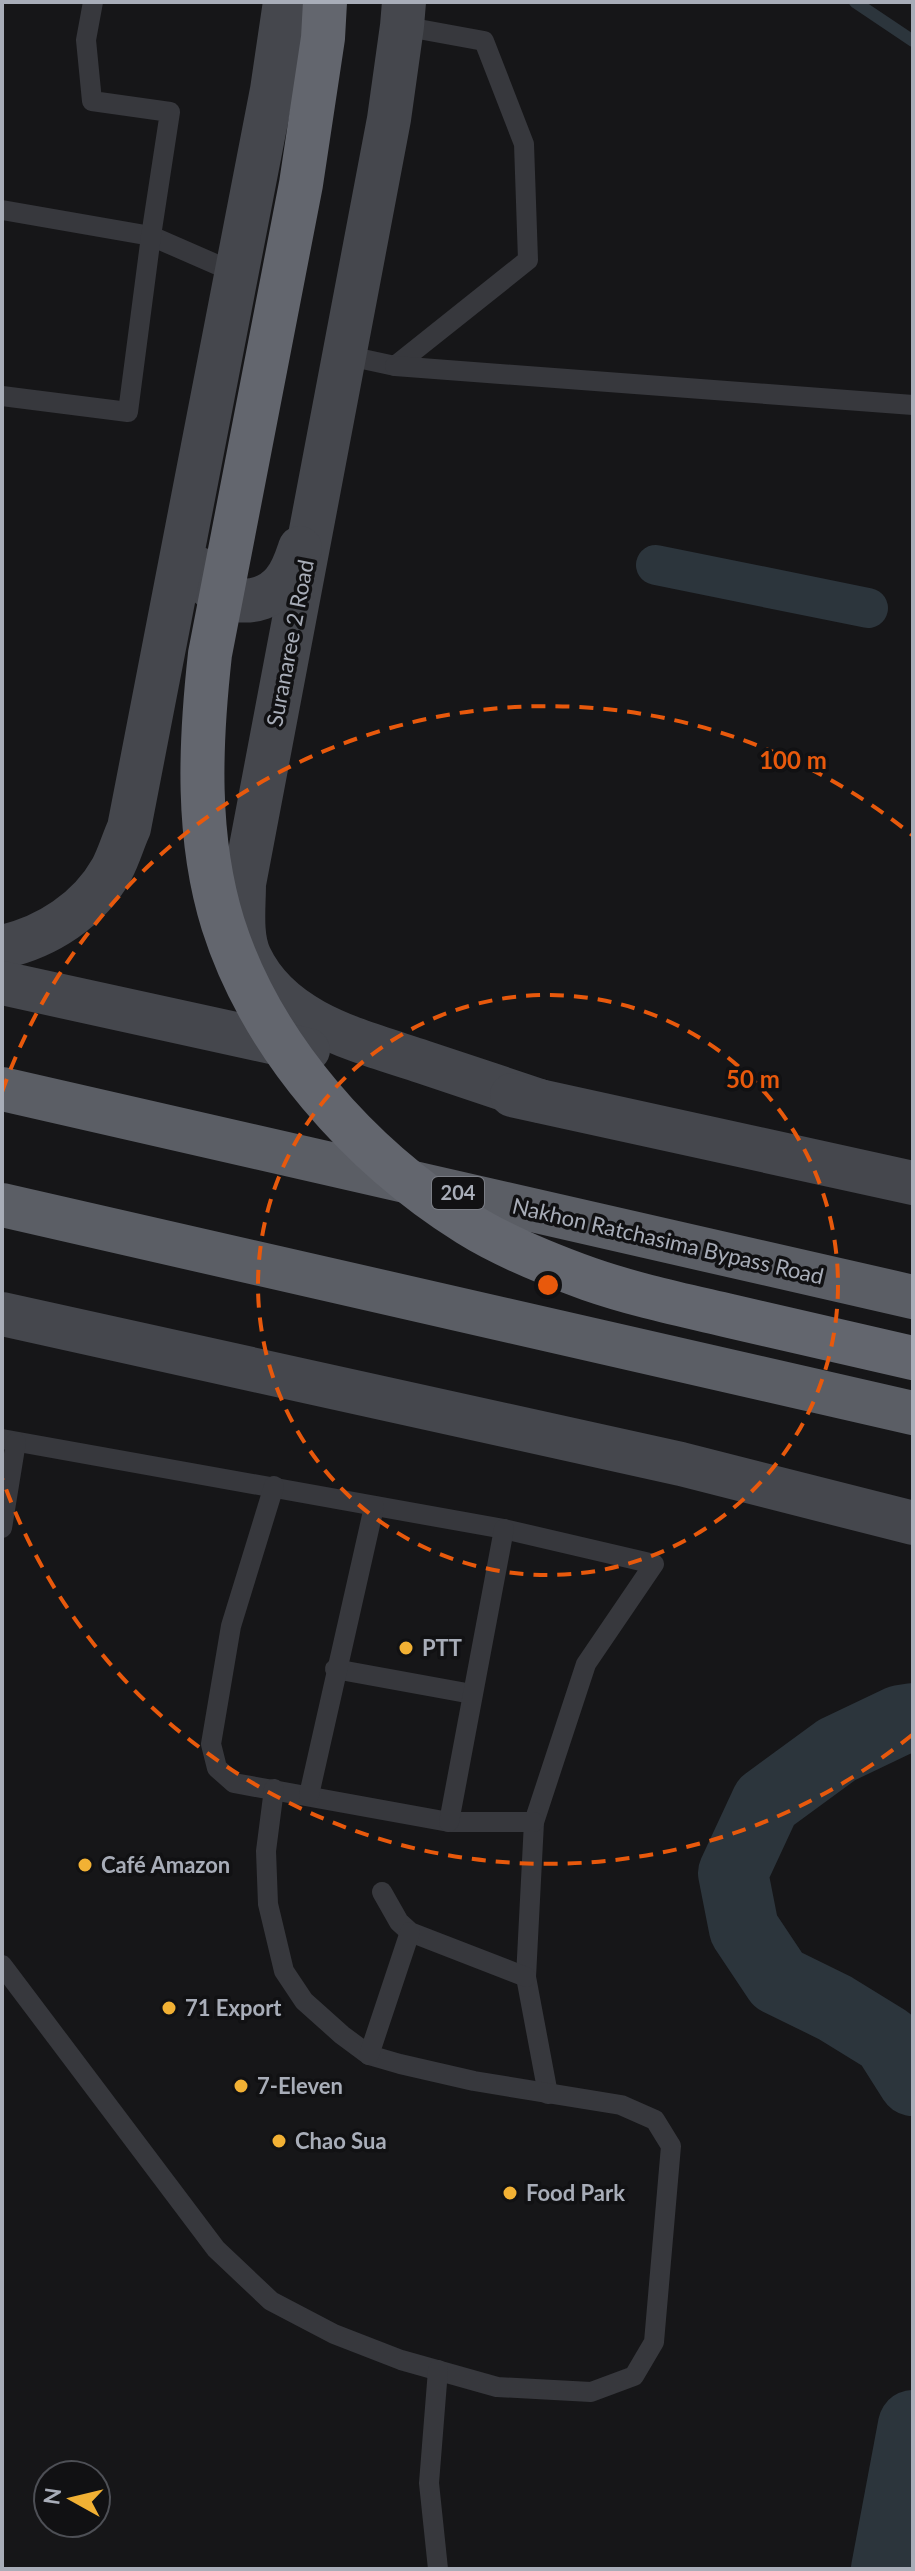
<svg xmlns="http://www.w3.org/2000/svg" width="915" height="2571" font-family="Lato,sans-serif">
<rect width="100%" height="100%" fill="#161618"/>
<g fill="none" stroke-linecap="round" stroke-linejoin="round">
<polyline stroke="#2c353c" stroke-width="12" points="855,2 913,41"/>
<polyline stroke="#2c353c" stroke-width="40" points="656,565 868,608"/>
<g stroke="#2c353c" stroke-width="70">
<polyline points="913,1718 900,1720 837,1750 766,1802 733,1873 744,1929 778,1980 835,2008 887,2040 913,2081"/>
<polyline points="886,2569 913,2425"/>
</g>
<g stroke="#37383d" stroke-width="20">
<polyline points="2,210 151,236 236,273"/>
<polyline points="344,355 395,366 528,260 524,144 484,41 402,26"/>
<polyline points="395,366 913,405"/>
<polyline points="2,396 128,412 151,236 170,112 92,101 86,40 93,2"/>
<polyline points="2,1439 504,1529 654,1564 586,1664 534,1822 526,1977 548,2094"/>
<polyline points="274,1486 231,1626 211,1744 217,1768 234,1783 449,1822 534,1822"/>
<polyline points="2,1528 16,1442"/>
<polyline points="335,1669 472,1694"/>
<polyline points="309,1795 374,1507"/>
<polyline points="449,1822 504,1529"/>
<polyline points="382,1892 399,1922 410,1932 526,1977"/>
<polyline points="2,1965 216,2249 271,2301 334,2334 401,2360 497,2387 591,2392 634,2376 654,2342 671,2146 655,2120 621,2105 474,2081 400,2064 369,2055 342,2035 304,2001 284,1971 268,1904 266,1851 274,1789"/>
<polyline points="369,2055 410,1932"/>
<polyline points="438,2370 429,2483 438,2569"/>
</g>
<g stroke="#45474d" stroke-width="44">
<path d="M 404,2 L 402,26 L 389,119 L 244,884 C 244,906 240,936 250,957 C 281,1023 360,1041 423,1062 C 462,1075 501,1088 540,1101"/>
<path d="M 199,569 C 212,605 259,611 283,583 C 292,573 296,560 300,548"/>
<path d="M 2,947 C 47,937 89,910 112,869 C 119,856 123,841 129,828 L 272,90 L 285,2"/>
<polyline points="2,983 308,1050"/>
<polyline points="512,1095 913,1183"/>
<polyline points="2,1314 681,1464 913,1523"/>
</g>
<g stroke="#5b5e65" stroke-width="44">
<polyline points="2,1089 913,1297"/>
<polyline points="2,1205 913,1413"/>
</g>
<path stroke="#63666e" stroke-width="44" d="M 325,2 L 323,38 L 301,184 L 210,654 C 200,744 196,837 223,924 C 262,1047 360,1156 468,1224 C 503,1246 550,1265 589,1279 C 635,1295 683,1305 730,1316 C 791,1330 852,1344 913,1358"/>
</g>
<g fill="none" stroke="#e8590c" stroke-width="4" stroke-dasharray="14 10">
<circle cx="548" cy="1285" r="290"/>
<path d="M912 1735A579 579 0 0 1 2 1478M2 1092A579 579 0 0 1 912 835"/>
</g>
<g fill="#f2b134" stroke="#111113" stroke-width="3">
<circle cx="406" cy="1648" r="8"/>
<circle cx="85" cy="1865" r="8"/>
<circle cx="169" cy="2008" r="8"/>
<circle cx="241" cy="2086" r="8"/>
<circle cx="279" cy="2141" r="8"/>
<circle cx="510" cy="2193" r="8"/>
</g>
<g text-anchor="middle" stroke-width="7" stroke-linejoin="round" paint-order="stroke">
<rect fill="#111113" stroke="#7b7e86" stroke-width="2" x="432" y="1177" width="52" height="32" rx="6"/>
<g font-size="20" font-weight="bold" fill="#a8adb8">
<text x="458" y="1200">204</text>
</g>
<g font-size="22" fill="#a8adb8" stroke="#111113">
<text transform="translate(290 643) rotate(-79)" y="8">Suranaree 2 Road</text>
<text transform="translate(668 1241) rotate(13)" y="8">Nakhon Ratchasima Bypass Road</text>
</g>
<g font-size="22" font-weight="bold" fill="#a8adb8" stroke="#111113" text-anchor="start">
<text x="422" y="1656">PTT</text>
<text x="101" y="1873">Café Amazon</text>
<text x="185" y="2016">71 Export</text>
<text x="257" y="2094">7-Eleven</text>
<text x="295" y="2149">Chao Sua</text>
<text x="526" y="2201">Food Park</text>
</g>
</g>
<circle cx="548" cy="1285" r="12" fill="#e8590c" stroke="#111113" stroke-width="4"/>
<g font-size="24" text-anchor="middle" font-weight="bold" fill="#e8590c" stroke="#111113" stroke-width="7" stroke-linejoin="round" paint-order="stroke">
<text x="793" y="769">100 m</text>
<text x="753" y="1088">50 m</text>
</g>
<rect width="915" height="2571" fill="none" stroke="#a8adb8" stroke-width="8"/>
<g transform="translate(72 2499) rotate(278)"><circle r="38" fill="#111113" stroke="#4d4f55" stroke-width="2"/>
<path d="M0-6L14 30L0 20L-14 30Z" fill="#f2b134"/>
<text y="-12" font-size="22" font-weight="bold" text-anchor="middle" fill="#a8adb8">N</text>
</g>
</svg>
